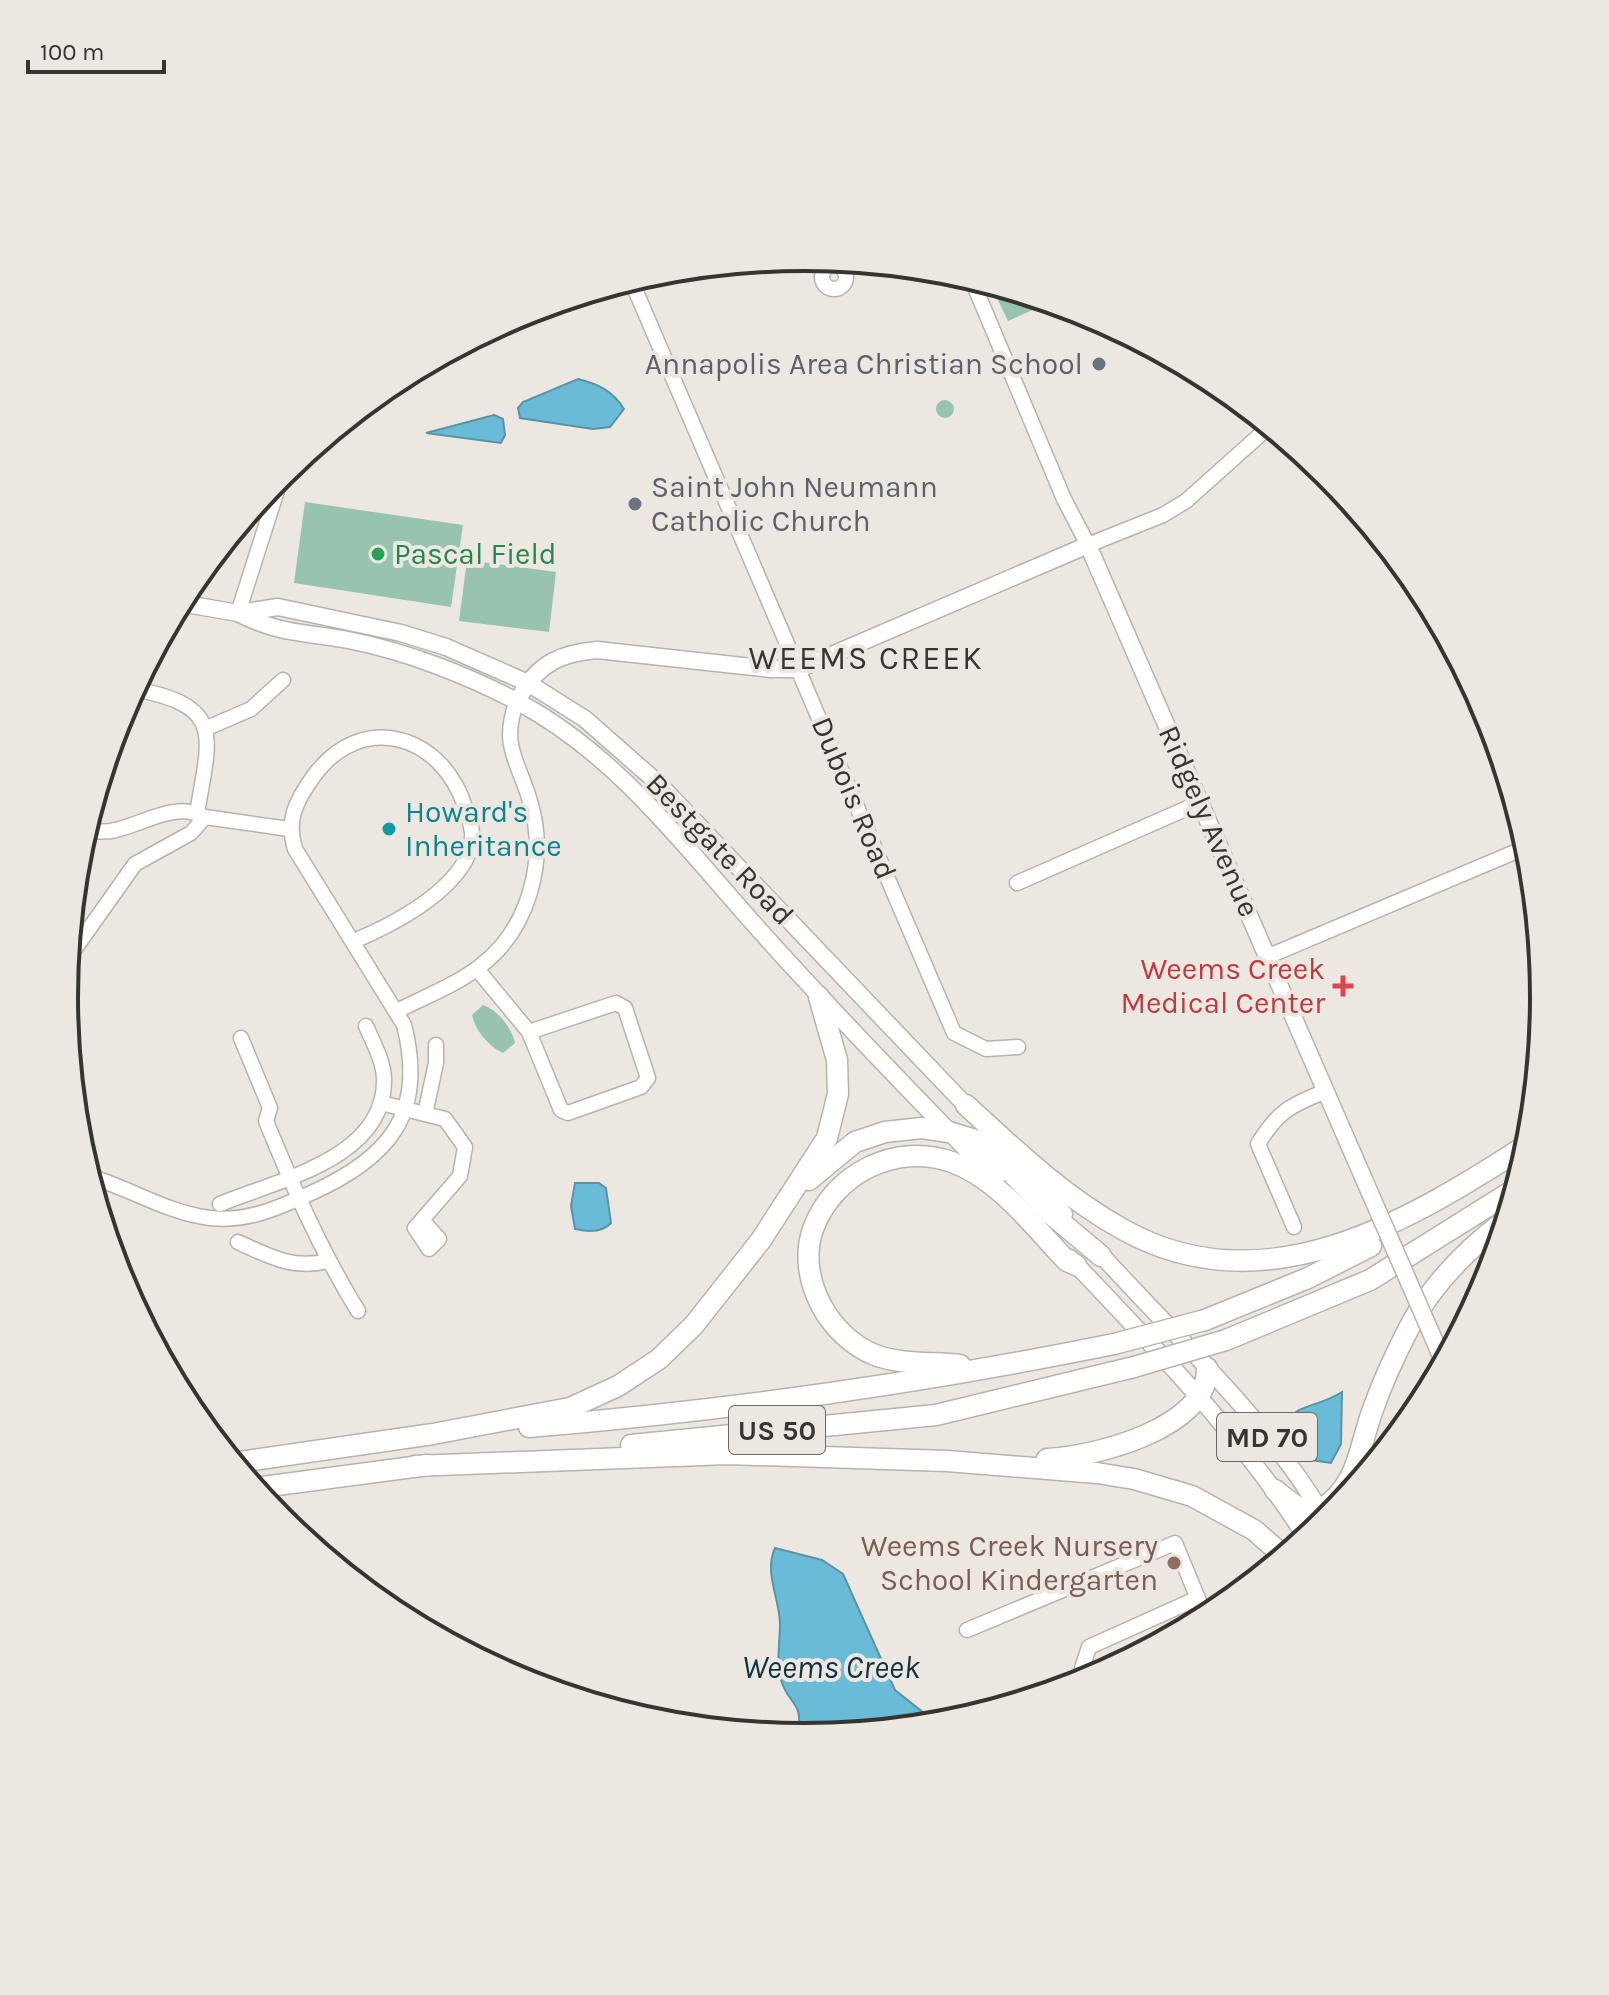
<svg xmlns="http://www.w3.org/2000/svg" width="1609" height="1995" font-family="Karla,sans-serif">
<rect width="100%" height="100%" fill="#ece8e1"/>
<g fill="#98c3ae">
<polygon points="1013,291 1050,302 1008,321 997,298"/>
<circle cx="945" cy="409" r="9"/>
<polygon points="305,502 463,525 451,607 294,583"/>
<polygon points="467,560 556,572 549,632 459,621"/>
<path d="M 483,1005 C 499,1011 511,1027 515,1043 L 503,1053 C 489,1047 475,1030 472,1015 Z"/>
</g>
<g fill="#6abbd7" stroke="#5a93a6" stroke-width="2">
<path d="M 578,379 C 598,384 613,391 624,409 L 610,427 L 593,429 L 520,418 L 518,408 L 523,402 Z"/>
<polygon points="494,415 503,419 505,435 501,443 426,433"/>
<path d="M 575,1183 L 599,1183 L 606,1188 L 611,1223 C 602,1233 588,1232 575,1229 L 571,1206 Z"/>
<path d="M 1342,1392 L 1341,1444 L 1331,1463 L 1311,1460 C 1267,1399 1306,1415 1342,1392 Z"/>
<path d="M 775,1548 L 822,1560 L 843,1574 L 895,1690 L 939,1725 L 797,1737 C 805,1700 789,1707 781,1680 C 776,1662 780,1641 780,1623 C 779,1597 764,1572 775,1548 Z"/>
</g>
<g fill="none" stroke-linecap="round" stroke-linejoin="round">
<defs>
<g id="minor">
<circle cx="834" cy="277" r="12"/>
<polyline points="971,278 1064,499 1088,545 1163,515 1186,501 1270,426"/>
<polyline points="631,280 954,1033 986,1049 1018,1047"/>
<polyline points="238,613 283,472"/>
<path d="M 134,689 C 225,706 210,735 197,813"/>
<polyline points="207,728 251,709 283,680"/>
<path d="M 85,831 C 93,831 103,832 111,831 C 141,826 174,800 205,817 L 289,829"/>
<polyline points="1017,883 1199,803"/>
<polyline points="74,950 135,864 191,833 205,817"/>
<polyline points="1269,956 1529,846"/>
<polyline points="477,969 529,1032 561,1110 568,1113 641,1087 648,1078 625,1008 616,1003 529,1032"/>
<path d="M 397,1011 C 424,997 454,986 479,967 C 529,930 548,860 530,801 C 518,760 500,745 517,701"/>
<path d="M 241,1038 L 270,1108 L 266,1121 C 293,1187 321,1251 358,1311"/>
<polyline points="381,1103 445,1119 465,1147 460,1176 415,1228 429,1249 439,1239 422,1220"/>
<polyline points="425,1114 436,1063 436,1045"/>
<path d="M 89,1176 C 129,1188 168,1213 210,1218 C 246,1222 276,1209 309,1194 C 388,1159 427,1115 404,1025 L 295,849 C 286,820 296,801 313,777 C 361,710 442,734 465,807 C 471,824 476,838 468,855 C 450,895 392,925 354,941"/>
<path d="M 220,1204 C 278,1180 387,1158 384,1078 C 383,1060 373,1042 366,1026"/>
<path d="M 1294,1227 L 1258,1144 C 1278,1111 1291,1105 1326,1091"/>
<path d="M 238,1242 C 268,1256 294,1270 327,1261"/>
<polyline points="967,1630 1175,1543 1206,1618"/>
<polyline points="1084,1683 1082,1668 1089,1647 1198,1598"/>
</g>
<g id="major">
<polyline points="180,603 238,613 278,607 401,633 446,647 528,683 585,719 659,784 973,1113"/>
<path d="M 238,613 C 278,634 305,632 348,640 C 405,651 467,675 518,702 C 622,757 693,858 771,943 C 844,1024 920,1101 996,1180"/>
<path d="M 522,693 C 540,662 563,653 597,650 L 771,669 L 799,669 L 1088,545 L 1363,1177"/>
<polyline points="1015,1160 1064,1214"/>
<path d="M 1096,1249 C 1175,1337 1267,1418 1327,1522"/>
<path d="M 1070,1258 C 1153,1346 1242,1436 1307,1539"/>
<polyline points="1435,1342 1444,1364"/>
</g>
<g id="highway">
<path d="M 966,1105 C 1016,1151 1064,1197 1124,1230 C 1266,1309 1411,1220 1530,1143"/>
<polyline points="809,1180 855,1142 885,1132 922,1128 949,1132 982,1142 1050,1213 1101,1256"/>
<polyline points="1205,1320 1308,1278 1371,1246"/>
<polyline points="1226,1340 1370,1280 1517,1188"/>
<path d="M 960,1365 C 932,1362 902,1365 875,1355 C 829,1337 796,1278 813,1229 C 834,1173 896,1142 952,1162 C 999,1179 1033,1226 1067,1261 L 1076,1265"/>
<path d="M 529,1427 C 725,1411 922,1383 1114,1344"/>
<polyline points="631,1445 936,1415 1134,1367"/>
<path d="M 1047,1459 C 1094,1457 1209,1428 1207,1368"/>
<polyline points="233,1463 433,1434 570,1408 618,1386 659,1359 694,1325 761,1240 827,1138 838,1094 837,1060 819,997"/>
<polyline points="415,1466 727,1454 947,1461 1097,1473 1134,1479 1192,1496 1254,1530 1285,1557"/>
<polyline points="254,1488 428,1465"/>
<path d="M 1275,1490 C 1287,1499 1307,1519 1323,1508 C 1358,1485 1359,1448 1372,1412 C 1382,1383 1395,1355 1409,1328 C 1432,1284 1468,1248 1507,1219"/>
</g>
</defs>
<use href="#minor" stroke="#b7b3ac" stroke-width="17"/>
<use href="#major" stroke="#b7b3ac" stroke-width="19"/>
<use href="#highway" stroke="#b7b3ac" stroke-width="23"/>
<use href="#minor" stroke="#fff" stroke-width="14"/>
<use href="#major" stroke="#fff" stroke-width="16"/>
<use href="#highway" stroke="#fff" stroke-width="20"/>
<defs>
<polyline id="major-bridge" points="1363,1177 1435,1342"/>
<g id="highway-bridge">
<polyline points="1114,1344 1205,1320"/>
<polyline points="1134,1367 1226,1340"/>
</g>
</defs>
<use href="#major-bridge" stroke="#b7b3ac" stroke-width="19" stroke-linecap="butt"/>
<use href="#highway-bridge" stroke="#b7b3ac" stroke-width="23" stroke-linecap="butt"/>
<use href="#major-bridge" stroke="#fff" stroke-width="16"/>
<use href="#highway-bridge" stroke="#fff" stroke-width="20"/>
</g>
<g fill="#6b7280" stroke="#ece8e1" stroke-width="3">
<circle cx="1099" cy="364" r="8"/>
<circle cx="635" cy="504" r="8"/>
</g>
<circle fill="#2e9e5b" stroke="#ece8e1" stroke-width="3" cx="378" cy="554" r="8"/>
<circle fill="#0f9aa8" stroke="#ece8e1" stroke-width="3" cx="389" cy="829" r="8"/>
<path fill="#e0444e" stroke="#ece8e1" stroke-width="3" d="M1339 974h8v8h8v8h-8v8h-8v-8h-8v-8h8z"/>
<circle fill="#8d6e63" stroke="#ece8e1" stroke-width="3" cx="1174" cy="1563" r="8"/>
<g text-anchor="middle" stroke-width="8" stroke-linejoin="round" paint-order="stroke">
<g fill="#ece8e1" stroke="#6d6b66" stroke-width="2">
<rect x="729" y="1406" width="96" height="48" rx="6"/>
<rect x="1217" y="1413" width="100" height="48" rx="6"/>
</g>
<g font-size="28" font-weight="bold" fill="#363532">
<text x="777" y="1440">US 50</text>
<text x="1267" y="1447">MD 70</text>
</g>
<g font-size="30" fill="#5b616d" stroke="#ece8e1" text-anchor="end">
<text x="1083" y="374">Annapolis Area Christian School</text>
<text x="651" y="497" text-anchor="start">Saint John Neumann<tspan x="651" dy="34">Catholic Church</tspan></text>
</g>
<g font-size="30" fill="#27864d" stroke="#ece8e1" text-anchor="start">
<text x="394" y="564">Pascal Field</text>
</g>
<g font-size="30" fill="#363532" stroke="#ece8e1">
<text transform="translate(854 798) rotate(67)" y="10">Dubois Road</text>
<text transform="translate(1209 821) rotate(66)" y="10">Ridgely Avenue</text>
<text transform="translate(720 849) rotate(46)" y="10">Bestgate Road</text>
</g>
<g font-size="30" fill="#0d838f" stroke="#ece8e1" text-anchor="start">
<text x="405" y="822">Howard's<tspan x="405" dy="34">Inheritance</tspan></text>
</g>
<g font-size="30" fill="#be3a42" stroke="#ece8e1" text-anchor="end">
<text x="1325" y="979">Weems Creek<tspan x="1325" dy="34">Medical Center</tspan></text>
</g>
<g font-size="30" fill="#785e54" stroke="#ece8e1" text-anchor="end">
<text x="1158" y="1556">Weems Creek Nursery<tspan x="1158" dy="34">School Kindergarten</tspan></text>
</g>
<g font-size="32" letter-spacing="2" fill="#363532" stroke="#ece8e1">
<text x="866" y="669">WEEMS CREEK</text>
</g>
<g font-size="32" font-style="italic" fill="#0d3440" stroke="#ece8e1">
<text x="831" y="1678">Weems Creek</text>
</g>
</g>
<path d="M0 0H1609V1995H0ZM78 997a726 726 0 1 1 1452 0a726 726 0 1 1-1452 0Z" fill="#ece8e1" fill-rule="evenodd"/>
<path fill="none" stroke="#363532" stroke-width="4" d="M78 997a726 726 0 1 1 1452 0a726 726 0 1 1-1452 0Z"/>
<path d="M28 60v12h136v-12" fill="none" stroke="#363532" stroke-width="4"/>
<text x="40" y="60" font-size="24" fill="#363532" stroke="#ece8e1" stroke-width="6" paint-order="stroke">100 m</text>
</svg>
